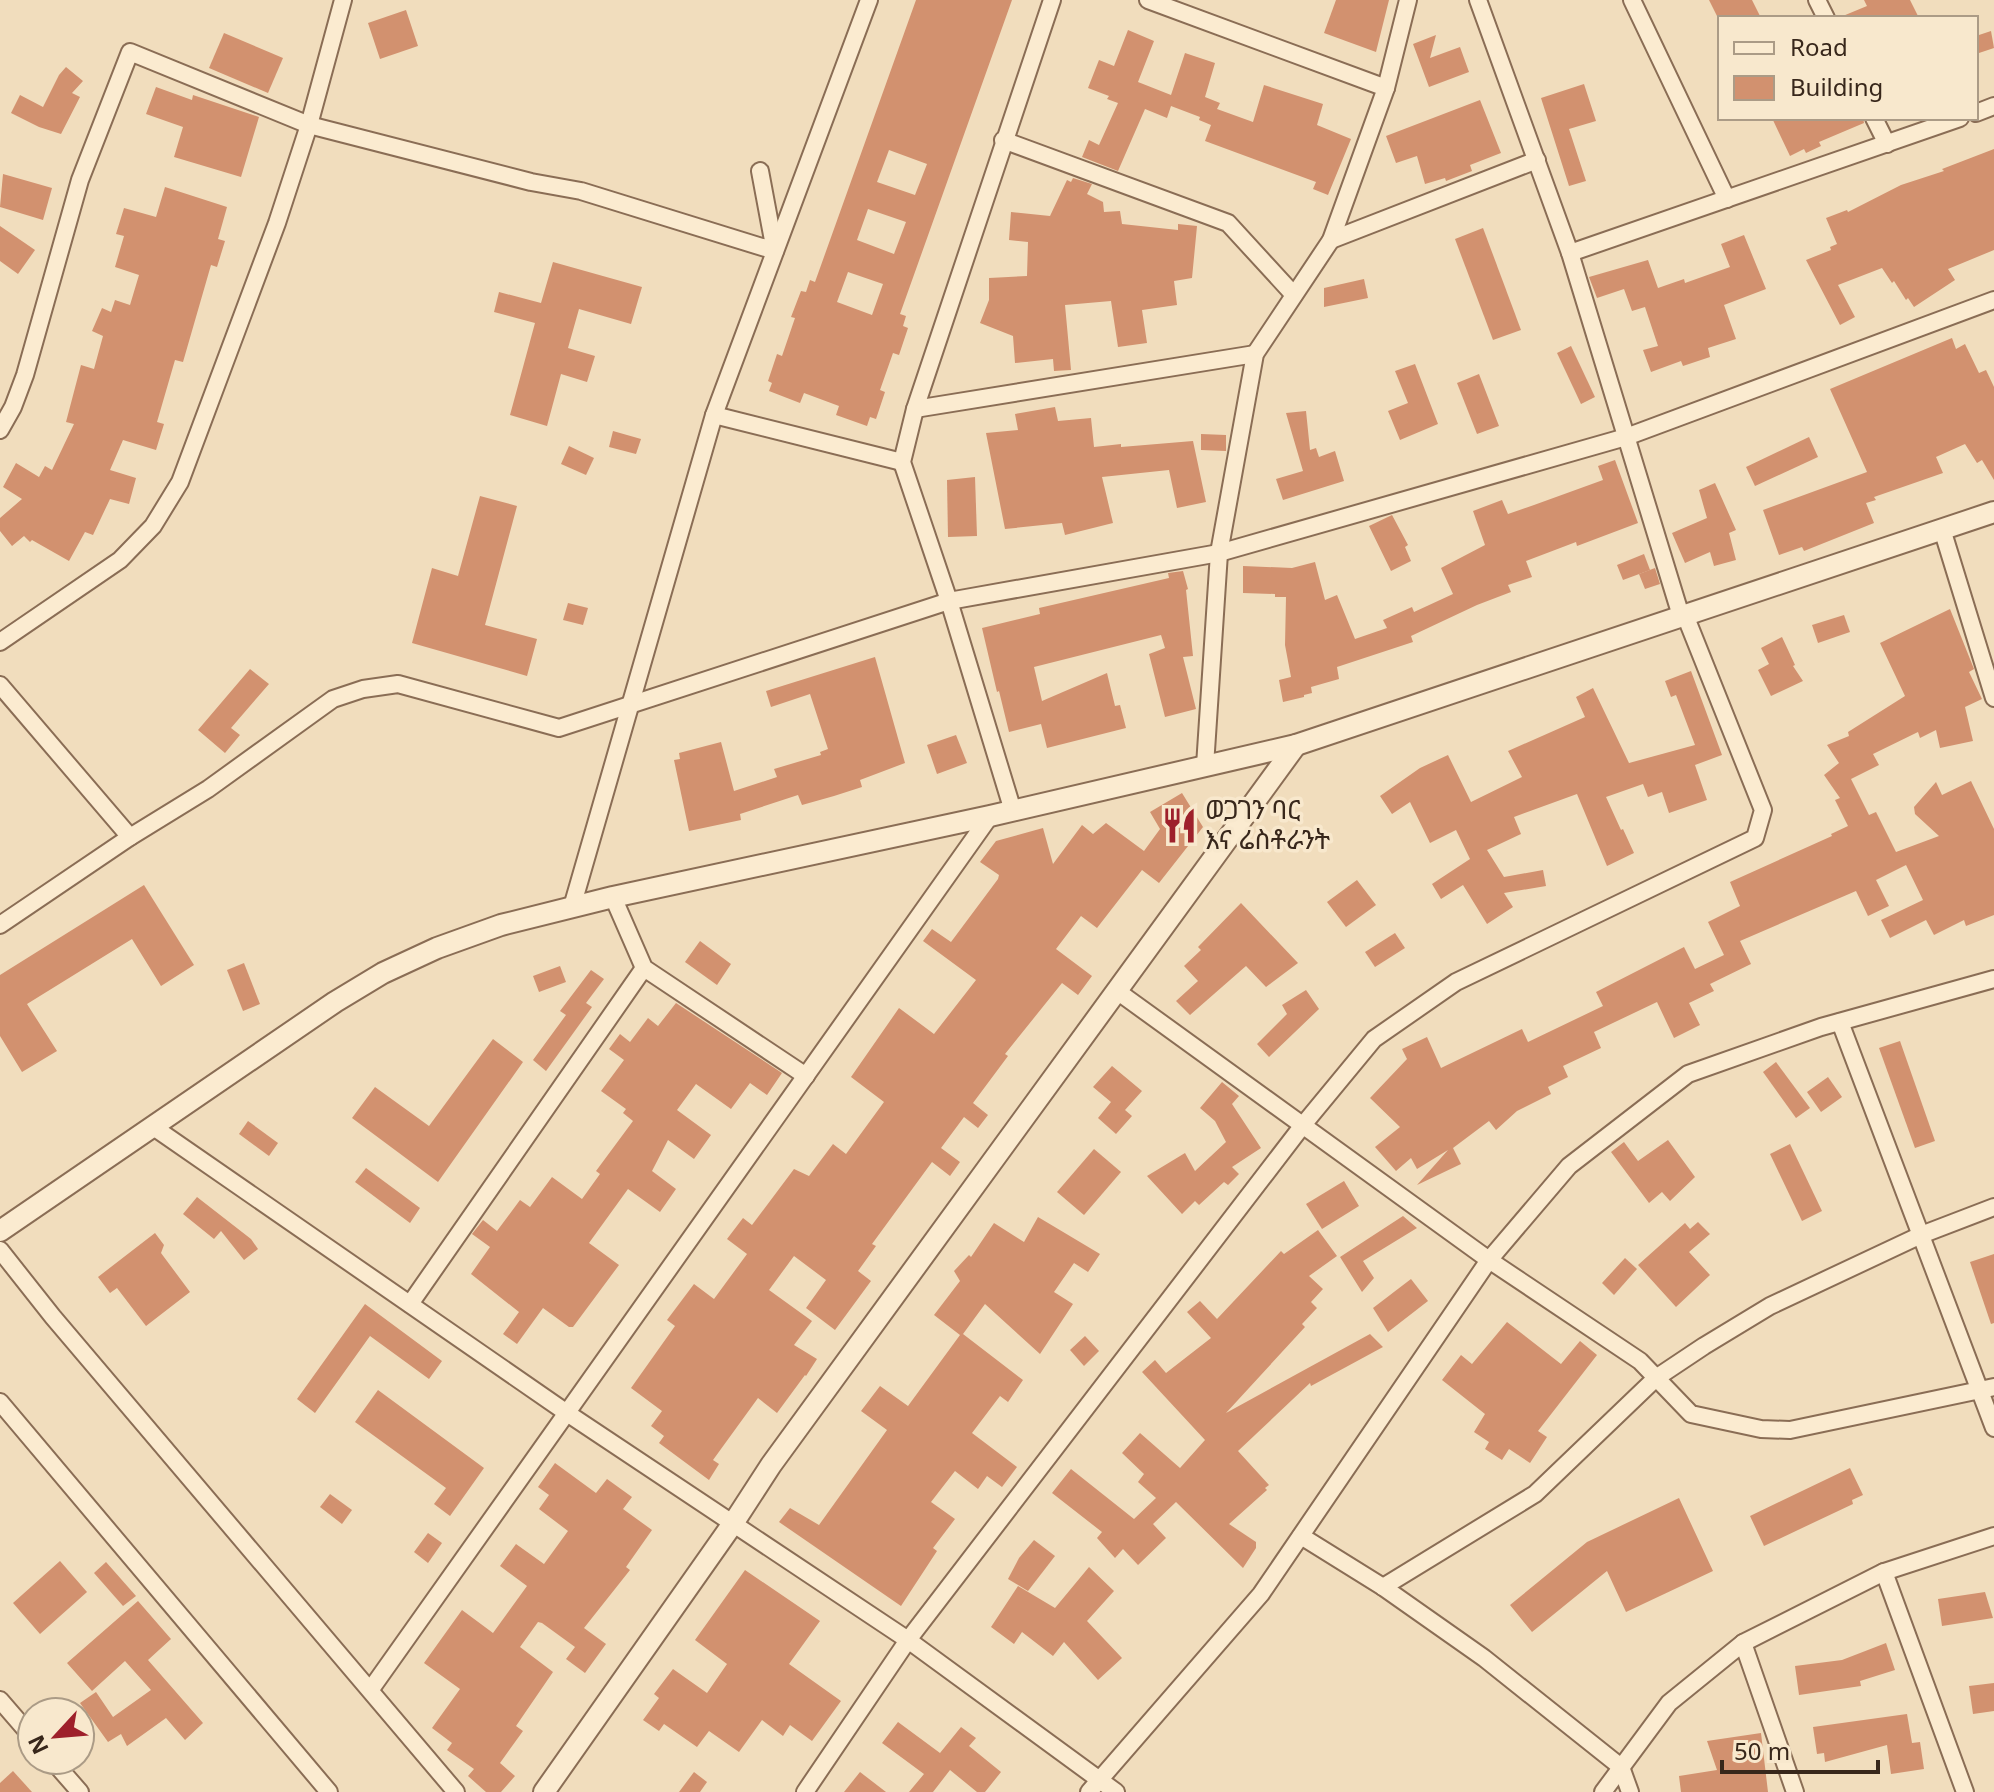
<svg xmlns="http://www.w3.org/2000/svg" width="1994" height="1792" font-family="Georgia,'Noto Sans Ethiopic',serif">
<rect width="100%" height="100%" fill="#f1ddbd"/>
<g fill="#d2916f" fill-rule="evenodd">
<path d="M 916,0 L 1012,0 L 900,314 L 906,316 L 903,326 L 908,328 L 899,355 L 893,353 L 880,390 L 885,392 L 876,419 L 870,417 L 867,426 L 836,415 L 839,406 L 804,393 L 800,403 L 769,391 L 772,383 L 768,381 L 777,354 L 782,356 L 795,318 L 791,317 L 801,291 L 806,292 L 810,280 L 815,282 ZM 889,150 L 927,164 L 915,195 L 877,182 ZM 868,209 L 906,222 L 894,254 L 857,240 ZM 848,272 L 883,284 L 872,315 L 837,302 Z"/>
<polygon points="1336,0 1389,0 1376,52 1324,33"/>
<polygon points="1709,0 1752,0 1761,18 1718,18"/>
<polygon points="1864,0 1910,0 1919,18 1838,18 1867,6"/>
<polygon points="406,10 418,46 380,59 368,23"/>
<polygon points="1128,30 1154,41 1138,82 1171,95 1185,53 1215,63 1205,97 1220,103 1217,109 1253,122 1264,85 1323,104 1317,125 1351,139 1328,195 1313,189 1316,182 1205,141 1211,125 1199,120 1200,117 1171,106 1167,118 1145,109 1118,171 1082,157 1089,140 1099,145 1118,103 1107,99 1109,96 1088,88 1099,60 1114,66"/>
<polygon points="1991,31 1994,48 1976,54 1976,36"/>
<polygon points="224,33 283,58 268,93 209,68"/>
<polygon points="1436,35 1430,58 1460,47 1469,72 1429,87 1413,44"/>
<polygon points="66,67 83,81 72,93 80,97 61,134 39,127 11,113 20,95 43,107 59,75"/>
<polygon points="1584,84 1596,121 1569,129 1586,181 1569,186 1541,98"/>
<polygon points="156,87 192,100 193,95 259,117 241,177 174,157 183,127 146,114"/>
<polygon points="1480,100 1501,153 1470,165 1472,171 1446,181 1445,178 1425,184 1417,156 1396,163 1386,136"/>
<polygon points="1772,118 1863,118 1864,123 1819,142 1821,146 1806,153 1804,149 1790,156"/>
<polygon points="1994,149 1994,250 1948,269 1955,280 1914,307 1908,298 1906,300 1894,281 1892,283 1882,268 1838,285 1855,317 1840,325 1806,260 1831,250 1830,247 1837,244 1826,218 1847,210 1848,212 1901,185 1944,171 1942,169"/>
<polygon points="3,174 52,188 43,220 0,207"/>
<polygon points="1073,178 1092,184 1087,194 1103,202 1104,212 1120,211 1122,224 1178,230 1178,224 1197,226 1192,278 1174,281 1177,305 1142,310 1147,343 1118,347 1111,301 1065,305 1071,370 1054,371 1053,359 1015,363 1013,336 980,323 989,300 989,278 1027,276 1028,242 1009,240 1011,212 1050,216 1067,180 1071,182"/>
<polygon points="165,187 227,207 218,239 225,241 217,267 211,265 183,362 175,360 157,422 164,424 156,450 123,440 110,470 136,478 129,504 110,499 93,535 85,532 69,561 32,540 30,542 24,536 12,546 0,531 0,518 22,499 3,487 16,463 39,477 45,466 52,470 74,424 66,422 81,365 94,369 103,336 92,331 102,308 111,312 115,300 130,305 139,275 115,267 124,236 116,234 124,208 156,217"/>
<polygon points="0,226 35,250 18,274 0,261"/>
<polygon points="1483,228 1521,330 1493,340 1455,239"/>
<polygon points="1744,235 1766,289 1724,305 1736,339 1708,348 1710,357 1683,366 1681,361 1651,372 1643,350 1658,346 1645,307 1632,311 1624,289 1597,298 1589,277 1648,260 1658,288 1684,279 1685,283 1730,267 1721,244"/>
<polygon points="553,262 642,287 631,324 579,309 568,348 595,356 587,382 561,374 547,426 510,415 535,323 494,312 499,292 541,303"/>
<polygon points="1364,279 1368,298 1324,307 1324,288"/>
<polygon points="1952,338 1956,349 1965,344 1979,373 1986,370 1994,387 1994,480 1982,460 1977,463 1965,444 1936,457 1943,473 1874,497 1876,500 1866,503 1874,523 1804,551 1802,547 1779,555 1763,510 1867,472 1830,389"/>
<polygon points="1571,346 1595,397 1581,404 1557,353"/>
<polygon points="1415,364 1438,424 1400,440 1388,411 1408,403 1395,371"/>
<polygon points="1479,374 1499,426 1477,434 1457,383"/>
<polygon points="1055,407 1058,421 1091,418 1094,447 1121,444 1121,447 1193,441 1206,502 1177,508 1169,470 1102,477 1113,523 1065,535 1062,523 1005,529 986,433 1018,430 1015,414"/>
<polygon points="1306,411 1310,450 1316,448 1319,457 1335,451 1344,481 1283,500 1276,479 1303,471 1286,413"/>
<polygon points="613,431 641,439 636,454 609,447"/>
<polygon points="1201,434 1226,435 1226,451 1201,450"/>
<polygon points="1809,437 1818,457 1755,486 1746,467"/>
<polygon points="569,446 594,458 586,475 561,464"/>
<polygon points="1615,460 1638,523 1577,546 1576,542 1526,561 1532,577 1508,585 1511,592 1477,605 1411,636 1413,642 1337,667 1339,679 1311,687 1312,693 1304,695 1304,697 1283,702 1279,680 1291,677 1285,645 1286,597 1275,597 1275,594 1243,593 1243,566 1292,568 1315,562 1325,600 1337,595 1355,639 1387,628 1383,620 1412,607 1414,612 1453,594 1441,568 1485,545 1473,511 1502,500 1508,514 1534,505 1603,480 1598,466"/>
<polygon points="975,477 977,536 948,537 947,480"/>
<polygon points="1715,483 1736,530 1729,533 1736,560 1714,566 1710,552 1685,563 1672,533 1707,518 1699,490"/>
<polygon points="480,496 517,506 485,625 537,639 527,676 412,643 432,568 458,576"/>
<polygon points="1392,515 1408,545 1405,547 1411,561 1391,571 1369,526"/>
<polygon points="1644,554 1650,570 1623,580 1617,565"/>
<polygon points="1655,568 1660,584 1645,589 1639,574"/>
<polygon points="1183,571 1188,589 1186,590 1193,656 1183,657 1196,709 1165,717 1149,654 1165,648 1161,635 1034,667 1042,701 1107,673 1115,706 1120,705 1126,728 1047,748 1041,724 1009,732 999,691 997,692 982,628 1040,614 1039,608 1169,578 1168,573"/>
<polygon points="568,603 588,608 583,625 563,620"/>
<polygon points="1950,609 1974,669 1969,672 1982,699 1965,707 1973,741 1940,748 1936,730 1920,738 1918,732 1873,754 1879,765 1851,779 1869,815 1876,812 1896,852 1939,836 1915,814 1914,807 1936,782 1942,795 1971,781 1994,829 1994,915 1966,926 1964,920 1934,935 1926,920 1890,938 1881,920 1923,900 1906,865 1876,880 1889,906 1868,916 1856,891 1740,941 1751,964 1710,984 1714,991 1689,1003 1700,1025 1674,1038 1657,1002 1594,1032 1601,1048 1563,1066 1568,1077 1548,1087 1551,1094 1517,1111 1496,1130 1489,1121 1453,1148 1461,1164 1417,1185 1448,1150 1417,1169 1411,1158 1396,1171 1375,1147 1400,1127 1370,1098 1407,1059 1402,1049 1427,1037 1441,1068 1522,1029 1528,1042 1603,1006 1596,992 1684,947 1695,969 1724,955 1708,922 1740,906 1730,882 1832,836 1831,834 1848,826 1835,800 1840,798 1824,775 1839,763 1827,745 1849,736 1848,732 1905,696 1880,643"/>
<polygon points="1844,615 1850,632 1818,643 1812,625"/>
<polygon points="1782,637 1795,665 1793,666 1803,681 1771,696 1758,670 1769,664 1761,648"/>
<polygon points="875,657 905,763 860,780 862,787 834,796 802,805 798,795 740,814 741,820 689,831 674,760 680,759 679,753 721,742 734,791 777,777 774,769 821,755 820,752 828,749 810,694 771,707 766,691"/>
<polygon points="250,669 269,684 231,728 240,735 225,753 198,730"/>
<polygon points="1691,671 1722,755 1695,765 1707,800 1669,813 1662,792 1648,797 1643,784 1606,797 1621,830 1623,829 1634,853 1607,866 1577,794 1514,817 1521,834 1487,850 1504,877 1543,870 1546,886 1504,893 1513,907 1487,924 1463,885 1441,899 1432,884 1470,859 1456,830 1430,843 1410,802 1392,814 1380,796 1420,768 1448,755 1471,802 1522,777 1508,751 1585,717 1576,697 1593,688 1629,763 1695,745 1676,695 1671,697 1665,681"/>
<polygon points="956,735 967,763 937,774 927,745"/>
<polygon points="1182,793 1203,827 1159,883 1142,870 1097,928 1081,916 1056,949 1092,976 1078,995 1062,983 1005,1054 1008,1056 973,1103 988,1115 978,1128 964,1117 941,1148 960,1162 950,1176 932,1162 872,1244 876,1246 858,1271 871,1281 835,1330 806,1308 826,1280 794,1256 769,1290 812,1321 794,1345 817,1359 806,1376 805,1375 777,1413 758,1398 713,1460 719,1464 709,1480 659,1443 664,1436 651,1426 662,1411 631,1388 675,1326 667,1320 694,1284 714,1299 747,1254 727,1239 743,1218 752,1225 794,1169 809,1176 833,1144 846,1154 884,1102 851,1077 899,1008 934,1034 976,980 923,941 932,929 951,942 998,879 999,875 980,862 996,841 1043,828 1053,864 1082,825 1093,834 1106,823 1144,851 1160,829 1150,812"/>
<polygon points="1357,880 1376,905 1346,927 1327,902"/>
<polygon points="144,885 194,965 161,986 132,939 27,1004 57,1051 22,1072 0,1036 0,975"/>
<polygon points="1241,903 1298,963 1266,987 1246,966 1190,1015 1176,1001 1198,981 1184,966 1201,950 1198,947"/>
<polygon points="1395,933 1405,948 1375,967 1365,952"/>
<polygon points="700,941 731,964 717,985 685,962"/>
<polygon points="244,963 260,1004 243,1011 227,970"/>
<polygon points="560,966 566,982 539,992 533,976"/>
<polygon points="591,970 604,979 586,1003 592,1007 546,1071 533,1060 566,1015 560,1011"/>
<polygon points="1306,990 1319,1009 1269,1057 1257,1044 1287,1014 1282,1005"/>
<polygon points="676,1003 782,1073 767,1095 750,1083 731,1109 696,1084 677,1110 711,1135 694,1159 668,1140 652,1171 676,1189 660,1212 628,1189 589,1243 619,1265 573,1327 569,1327 543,1308 517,1344 503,1334 519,1312 471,1274 490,1247 472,1234 483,1220 497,1231 520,1200 530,1207 552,1177 582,1199 600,1174 596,1171 633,1121 623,1113 626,1109 601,1091 624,1060 609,1049 620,1034 630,1042 648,1018 658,1026"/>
<polygon points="493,1039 523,1062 438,1182 352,1118 375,1087 429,1126"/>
<polygon points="1900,1041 1935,1141 1915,1148 1879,1048"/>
<polygon points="1776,1062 1810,1108 1796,1118 1763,1072"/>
<polygon points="1112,1066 1142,1091 1125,1110 1132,1116 1116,1134 1098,1118 1111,1102 1093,1087"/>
<polygon points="1828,1077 1842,1097 1821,1112 1807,1092"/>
<polygon points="1222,1082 1239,1096 1232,1104 1261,1148 1232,1167 1239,1174 1228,1185 1224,1182 1199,1205 1195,1201 1182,1214 1147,1176 1185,1153 1195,1171 1226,1142 1215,1121 1200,1108"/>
<polygon points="248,1121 278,1143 269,1156 239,1134"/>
<polygon points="1668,1140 1695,1177 1670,1201 1662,1192 1649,1203 1611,1152 1624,1142 1638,1161"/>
<polygon points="1790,1144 1822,1211 1802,1221 1770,1154"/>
<polygon points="1094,1149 1121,1172 1084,1215 1057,1192"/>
<polygon points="366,1168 420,1208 410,1223 355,1182"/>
<polygon points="1344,1181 1359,1206 1322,1229 1306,1204"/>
<polygon points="197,1197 251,1239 258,1249 244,1260 221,1231 214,1239 183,1214"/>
<polygon points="1403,1216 1417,1228 1363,1261 1374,1278 1362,1292 1340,1257"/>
<polygon points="1038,1217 1100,1254 1088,1272 1074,1263 1054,1292 1073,1304 1040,1354 985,1304 963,1334 1023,1380 1008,1402 1000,1396 972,1433 1017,1467 1002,1487 987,1476 978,1489 955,1471 931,1502 955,1519 933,1548 937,1551 901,1606 779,1522 790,1508 819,1525 887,1430 861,1411 880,1386 908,1406 960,1335 934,1315 960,1281 954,1271 969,1255 971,1257 994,1223 1024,1242"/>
<polygon points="1698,1222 1710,1234 1689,1252 1710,1275 1676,1307 1638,1265 1685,1223 1690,1229"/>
<polygon points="1318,1230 1337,1256 1309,1276 1323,1289 1311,1302 1317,1308 1302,1324 1305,1327 1226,1413 1370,1334 1383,1347 1311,1386 1310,1383 1238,1451 1269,1485 1265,1488 1267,1490 1229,1524 1256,1542 1256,1548 1243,1568 1176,1502 1153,1524 1166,1538 1138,1565 1123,1549 1115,1558 1097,1538 1102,1532 1052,1493 1071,1469 1134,1519 1156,1498 1138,1482 1144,1474 1122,1453 1140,1433 1180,1468 1205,1440 1142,1372 1155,1360 1166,1373 1211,1338 1187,1312 1200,1301 1217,1319 1281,1251 1284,1254"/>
<polygon points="155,1233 164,1245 161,1253 190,1292 146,1326 117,1288 110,1293 98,1277"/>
<polygon points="1994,1254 1994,1323 1991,1324 1970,1262"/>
<polygon points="1625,1258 1637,1269 1614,1295 1602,1283"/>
<polygon points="1411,1279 1428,1301 1388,1332 1373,1308"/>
<polygon points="365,1304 442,1361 429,1379 370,1336 315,1413 297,1399"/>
<polygon points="1507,1322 1561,1364 1580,1341 1597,1355 1538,1431 1547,1437 1530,1463 1509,1449 1502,1460 1485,1449 1489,1442 1474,1432 1485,1414 1442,1380 1461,1355 1472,1364"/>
<polygon points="1085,1336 1099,1351 1084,1366 1070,1350"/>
<polygon points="378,1390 484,1468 450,1516 434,1504 446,1488 355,1422"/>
<polygon points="555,1463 596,1493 607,1479 632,1497 623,1509 652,1530 626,1567 630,1570 584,1628 606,1644 585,1673 566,1659 575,1647 542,1623 538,1622 520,1647 553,1672 516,1726 523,1731 500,1763 515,1776 501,1792 486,1792 468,1776 474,1769 447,1750 452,1743 432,1728 460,1689 424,1663 462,1610 493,1633 527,1586 500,1566 516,1544 544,1564 568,1531 539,1509 549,1495 538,1487"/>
<polygon points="1850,1468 1863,1495 1852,1500 1853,1504 1764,1546 1750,1516"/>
<polygon points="330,1494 352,1510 342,1524 320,1507"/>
<polygon points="1679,1498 1713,1571 1626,1612 1607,1571 1532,1632 1510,1605 1587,1542"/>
<polygon points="428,1533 442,1543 428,1563 414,1552"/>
<polygon points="1034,1540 1055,1556 1028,1591 1008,1579 1019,1558"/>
<polygon points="60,1561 87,1592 40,1634 13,1603"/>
<polygon points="106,1562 136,1596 123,1606 94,1573"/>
<polygon points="1089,1567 1114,1591 1087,1621 1122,1658 1098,1680 1064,1642 1053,1656 1022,1632 1014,1644 991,1627 1018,1586 1055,1608"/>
<polygon points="745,1570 820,1621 789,1664 841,1701 812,1741 790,1725 783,1736 762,1720 739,1752 709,1731 697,1747 664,1724 659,1731 643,1720 659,1698 654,1694 673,1669 707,1693 727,1664 695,1640"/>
<polygon points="1985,1592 1993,1618 1942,1626 1938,1599"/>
<polygon points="138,1601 171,1639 148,1660 203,1723 185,1740 166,1718 127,1746 121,1734 108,1742 80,1703 96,1692 113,1717 151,1690 125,1661 92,1691 67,1663"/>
<polygon points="1886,1643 1895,1670 1860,1681 1861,1686 1799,1695 1795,1666 1842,1660"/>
<polygon points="1994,1683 1994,1711 1973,1714 1969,1686"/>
<polygon points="1907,1714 1912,1743 1920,1742 1924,1769 1891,1774 1887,1745 1825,1762 1824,1753 1817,1754 1813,1727"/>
<polygon points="898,1722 940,1753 961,1727 976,1738 969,1746 1001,1772 985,1792 977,1792 950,1770 933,1792 909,1792 924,1774 882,1743"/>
<polygon points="1761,1733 1768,1792 1681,1792 1679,1776 1717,1770 1707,1741"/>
<polygon points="13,1771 32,1792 0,1792 0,1783"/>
<polygon points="694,1772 707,1782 700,1792 679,1792"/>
<polygon points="860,1772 886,1792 844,1792"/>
</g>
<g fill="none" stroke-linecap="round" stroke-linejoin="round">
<defs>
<g id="minor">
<polyline points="1148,0 1386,88"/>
<polyline points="1478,0 1570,253 1681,616"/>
<polyline points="1632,0 1727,199"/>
<polyline points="1817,0 1826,18"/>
<polyline points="1976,113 1994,106"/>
<polyline points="1874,118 1887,144"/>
<polyline points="1003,140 1228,223 1294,295"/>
<polyline points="1331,240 1537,160"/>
<polyline points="1570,253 1960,118"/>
<polyline points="915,409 1255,354"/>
<polyline points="714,415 902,462"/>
<polyline points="0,430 13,407 25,375 80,180 130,52 309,125 531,182 581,191 775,251 760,171"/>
<polyline points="1942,529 1994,698"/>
<polyline points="0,642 120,560 153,526 180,482 277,223 309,125 343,0"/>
<polyline points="0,685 130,837"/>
<polyline points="1205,766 1219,553 1255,354 1331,240 1386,88 1408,0"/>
<polyline points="1013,811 949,601 902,462 915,409 1052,0"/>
<polyline points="613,897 644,968 806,1076"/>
<polyline points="572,907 714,415 869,0"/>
<polyline points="0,925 130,837 208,789 333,699 363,689 398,684 559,728 949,601 1219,553 1626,437 1994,300"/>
<polyline points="1117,991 1489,1260 1640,1361 1691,1414 1761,1429 1790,1430 1994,1387"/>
<polyline points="1840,1022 1994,1428"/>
<polyline points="152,1126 567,1413 908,1640 1116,1792"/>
<polyline points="0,1250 53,1317 456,1792"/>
<polyline points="410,1304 644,968"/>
<polyline points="0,1402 329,1792"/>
<polyline points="1301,1536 1383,1587 1484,1658 1621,1767 1630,1792"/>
<polyline points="1884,1572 1965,1792"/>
<polyline points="1383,1587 1535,1494 1656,1378 1704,1346 1770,1306 1921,1235 1994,1207"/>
<polyline points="1743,1643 1795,1792"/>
<polyline points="371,1689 990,816"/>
<polyline points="0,1700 32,1737"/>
<polyline points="52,1760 80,1792"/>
<polyline points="805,1792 908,1640 1303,1125 1374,1039 1456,982 1755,838 1763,810 1685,615"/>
<polyline points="1089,1792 1261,1594 1489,1260 1569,1166 1688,1074 1821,1027 1994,979"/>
<polyline points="1603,1792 1669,1703 1743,1643 1884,1572 1994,1536"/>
</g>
<g id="tertiary">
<polyline points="0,1231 335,1002 383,973 437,948 501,925 613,897 990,816 1296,745 1994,512"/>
<polyline points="544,1792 734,1522 771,1465 1296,745"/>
</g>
</defs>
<use href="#minor" stroke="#8a6d55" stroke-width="20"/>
<use href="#tertiary" stroke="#8a6d55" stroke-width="24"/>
<use href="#minor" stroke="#fbebd0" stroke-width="16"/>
<use href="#tertiary" stroke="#fbebd0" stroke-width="20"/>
</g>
<defs>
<symbol id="restaurant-bare" viewBox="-9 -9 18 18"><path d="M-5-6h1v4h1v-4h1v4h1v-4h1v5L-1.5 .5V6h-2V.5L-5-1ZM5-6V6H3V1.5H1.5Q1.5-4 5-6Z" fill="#9e202b" stroke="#f8e8cd" stroke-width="2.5" paint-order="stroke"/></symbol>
</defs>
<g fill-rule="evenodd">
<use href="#restaurant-bare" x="1154" y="800" width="51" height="51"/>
</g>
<g text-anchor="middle" stroke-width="7" stroke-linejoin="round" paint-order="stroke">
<g font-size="26" fill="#38271b" stroke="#f8e8cd" text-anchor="start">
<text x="1205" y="819">ወጋገን ባር<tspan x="1205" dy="30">እና ሬስቶራንት</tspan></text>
</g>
</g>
<rect x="1718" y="16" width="260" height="104" fill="#f8e8cd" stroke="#ab9b86" stroke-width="2"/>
<rect x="1734" y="42" width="40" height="12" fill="#fbebd0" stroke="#ab9b86" stroke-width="2"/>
<text x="1790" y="56" font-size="24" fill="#38271b">Road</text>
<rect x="1734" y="76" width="40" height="24" fill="#d2916f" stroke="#ab9b86" stroke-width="2"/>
<text x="1790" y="96" font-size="24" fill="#38271b">Building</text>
<g transform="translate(56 1736) rotate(244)"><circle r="38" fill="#f8e8cd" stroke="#ab9b86" stroke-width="2"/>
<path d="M0-6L14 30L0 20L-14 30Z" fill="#9e202b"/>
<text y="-12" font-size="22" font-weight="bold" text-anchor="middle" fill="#38271b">N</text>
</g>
<path d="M1722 1760v12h156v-12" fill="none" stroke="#38271b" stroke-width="4"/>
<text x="1734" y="1760" font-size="24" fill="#38271b" stroke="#f8e8cd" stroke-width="6" paint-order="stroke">50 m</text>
</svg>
